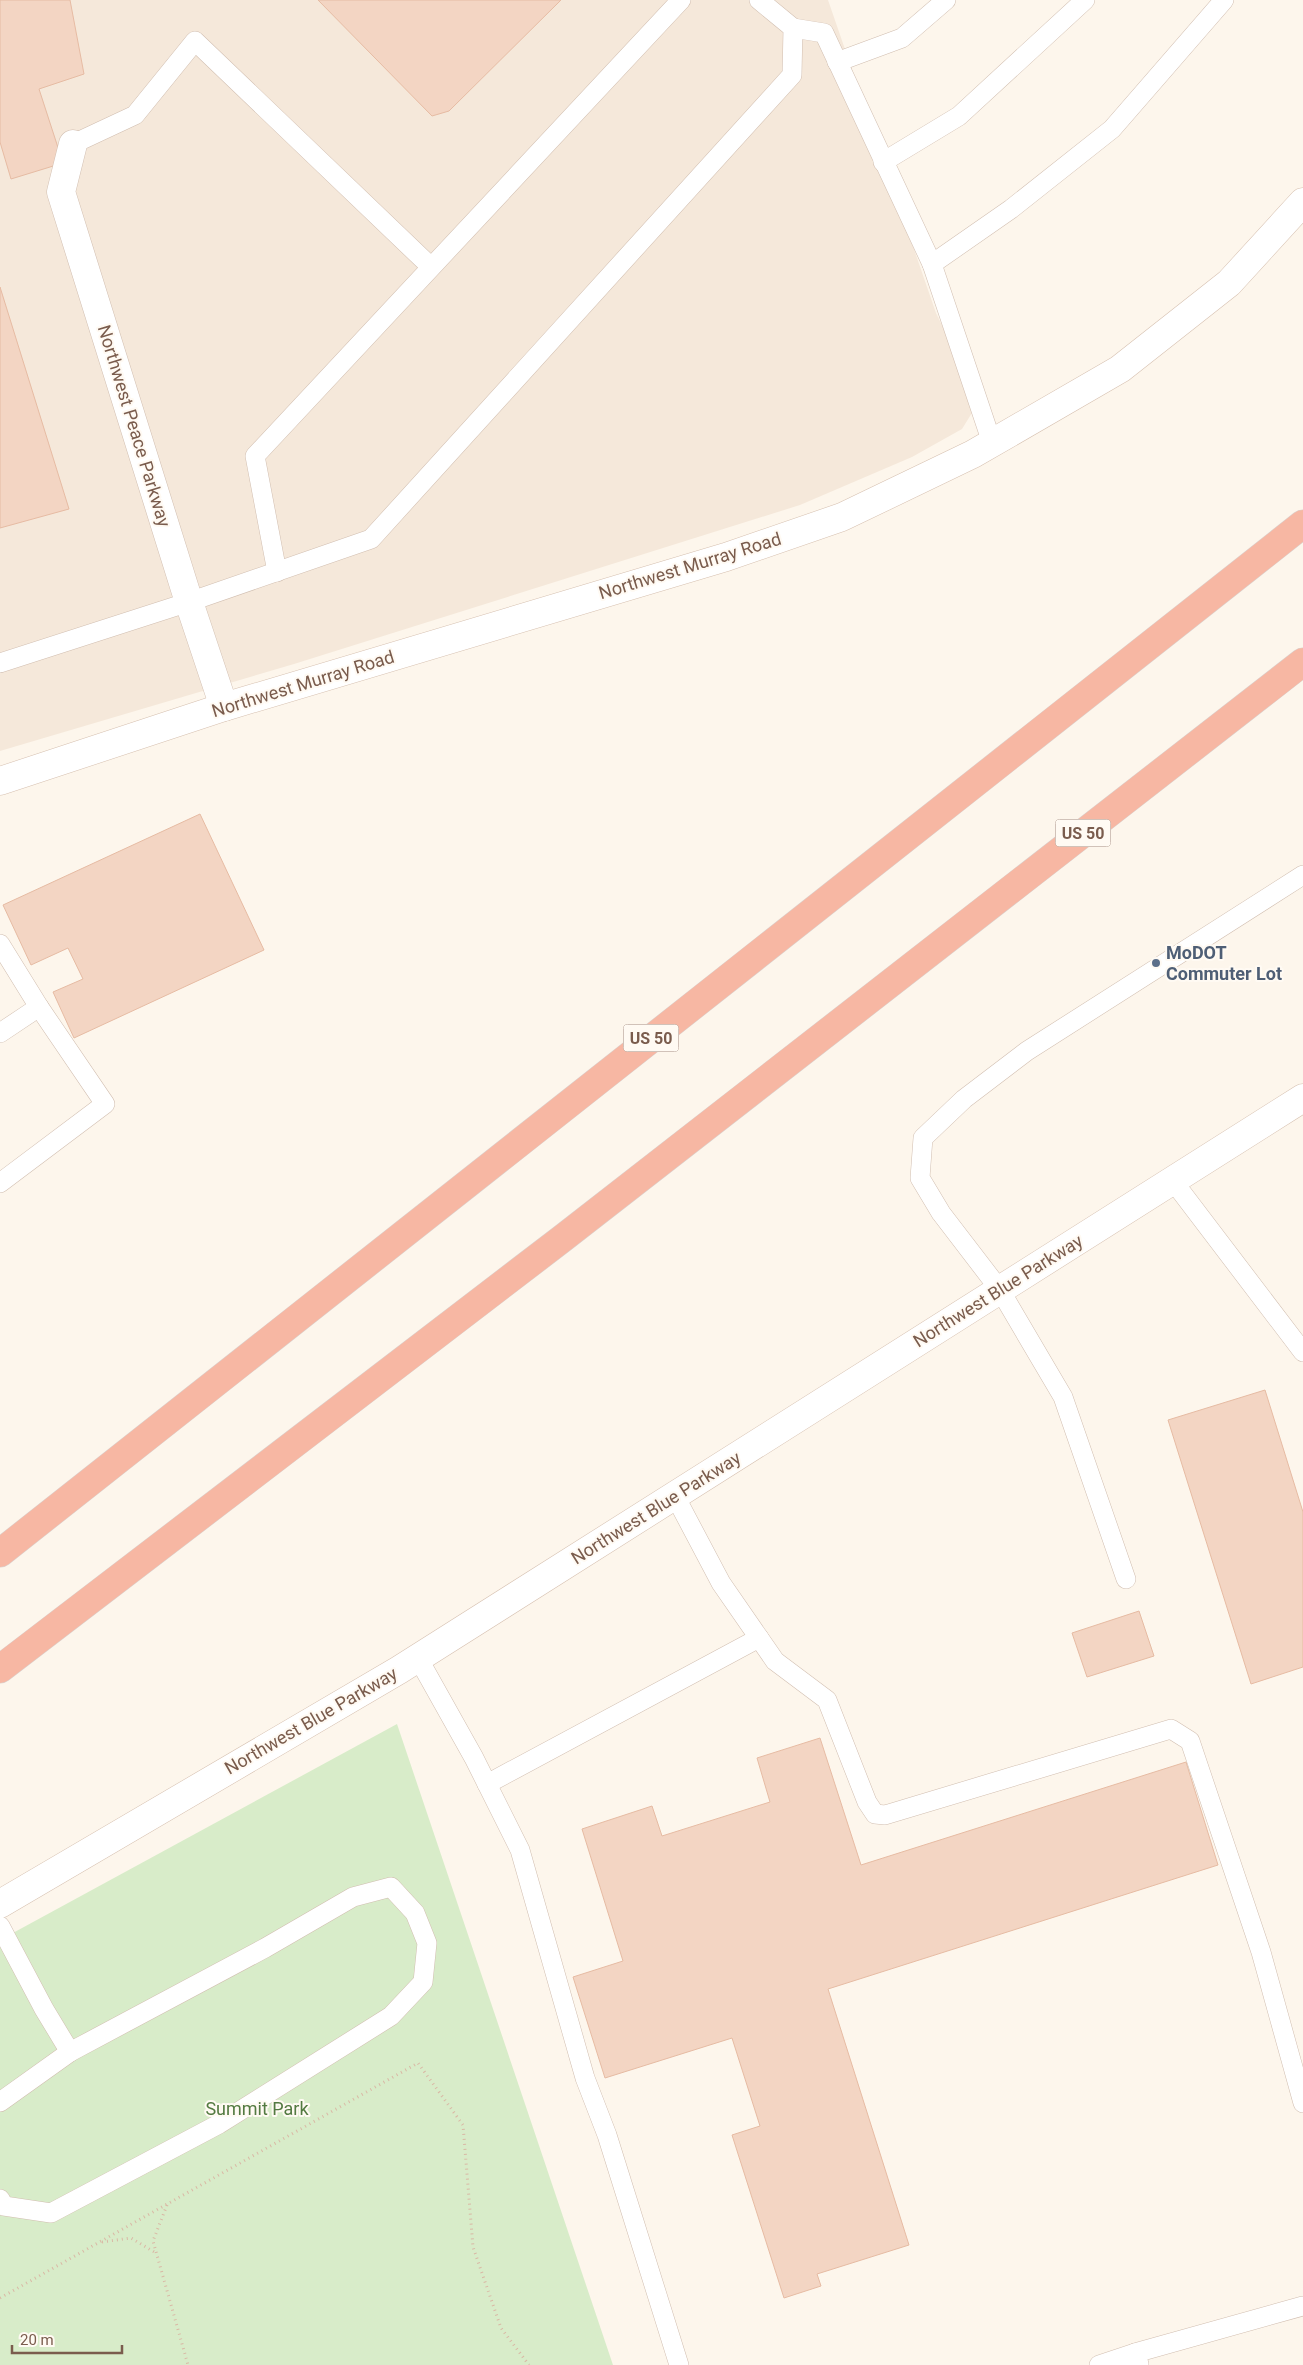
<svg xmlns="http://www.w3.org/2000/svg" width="1303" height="2365" font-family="Roboto,sans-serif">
<rect width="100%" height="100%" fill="#fdf6ec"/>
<polygon fill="#f5e8da" points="0,0 828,0 936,313 962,366 975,408 962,429 912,457 800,505 294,664 0,751"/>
<polygon fill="#d8ecc9" points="397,1724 613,2365 0,2365 0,1940"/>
<g fill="#f3d5c3" stroke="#e6bba3">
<polygon points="0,0 70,0 84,74 39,89 63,163 11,179 0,142"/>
<polygon points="318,0 561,0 449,111 432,116"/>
<polygon points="0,287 69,509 0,528"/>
<polygon points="200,814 264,950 74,1038 53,992 83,979 68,948 31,965 3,905"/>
<polygon points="1265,1390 1303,1512 1303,1667 1251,1684 1168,1420"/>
<polygon points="1139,1611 1154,1656 1087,1677 1072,1633"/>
<polygon points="820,1738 861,1865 1186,1762 1218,1865 828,1989 909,2245 817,2274 821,2286 784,2298 732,2135 760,2126 732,2038 605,2078 573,1977 623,1961 582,1829 652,1806 662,1836 770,1802 757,1758"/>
</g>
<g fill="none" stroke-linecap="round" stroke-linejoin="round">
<defs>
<g id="lane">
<polyline points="793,28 824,33 932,264 992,443"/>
<polyline points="837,62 902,38 946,0"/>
<polyline points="73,144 135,115 195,41 431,267"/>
<polyline points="883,162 959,116 1085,0"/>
<polyline points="932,264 1011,209 1112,129 1224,0"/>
<polyline points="277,572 255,456 681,0"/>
<polyline points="0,663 189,602 371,539 792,75 793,28 759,0"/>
<polyline points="0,944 39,1007 105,1104 0,1183"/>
<polyline points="0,1033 39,1007"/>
<polyline points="1173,1181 1303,1352"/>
<polyline points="675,1496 721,1583 775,1661 827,1700 867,1802 875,1814 885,1815 1171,1729 1190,1741 1261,1952 1303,2103"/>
<polyline points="1126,1579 1063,1397 1000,1290 941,1213 920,1178 923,1138 964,1099 1027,1051 1303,875"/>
<polyline points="418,1658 474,1758 520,1850 585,2078 607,2135 679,2365"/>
<polyline points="487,1784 759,1638"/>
<polyline points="0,1926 44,2009 70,2052"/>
<polyline points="0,2102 70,2052 265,1948 353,1897 391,1887 415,1913 427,1943 423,1982 391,2016 219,2124 51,2213 4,2206 0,2199"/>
<polyline points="1135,2353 1303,2306"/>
<polyline points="1099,2365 1135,2353 1139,2364"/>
</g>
<polyline id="street" points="73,144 61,192 189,602 224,707"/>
<g id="secondary">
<polyline points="0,781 224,707 726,557 842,517 973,454 1120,369 1229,283 1303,202"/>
<polyline points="0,1904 399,1670 1303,1098"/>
</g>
<g id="highway">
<polyline points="0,1553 1303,524"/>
<polyline points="0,1669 563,1238 1303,662"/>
</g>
</defs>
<use href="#lane" stroke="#d1beb0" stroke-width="20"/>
<use href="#street" stroke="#d1beb0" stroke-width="29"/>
<use href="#secondary" stroke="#d6c0b0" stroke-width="29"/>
<use href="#highway" stroke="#dad1cd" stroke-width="29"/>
<g stroke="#d9b8a5" stroke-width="3" stroke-dasharray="1 4" stroke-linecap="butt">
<polyline points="167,2205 153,2241 188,2365"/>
<polyline points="102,2242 131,2238 156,2253"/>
<polyline points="0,2298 418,2063 463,2125 473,2247 501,2328 529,2365"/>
</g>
<use href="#lane" stroke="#fff" stroke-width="19"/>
<use href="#street" stroke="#fff" stroke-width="28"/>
<use href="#secondary" stroke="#fff" stroke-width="28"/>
<use href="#highway" stroke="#f7b7a3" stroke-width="28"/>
</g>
<circle fill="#5c6f8a" stroke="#fffaf3" stroke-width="2" cx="1156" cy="963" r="5"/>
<g text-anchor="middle" stroke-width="4" stroke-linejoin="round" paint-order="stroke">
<g fill="#fffaf3" stroke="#a28b7f" stroke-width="1">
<rect x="1055.5" y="819.5" width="55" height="27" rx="4"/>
<rect x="623.5" y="1024.5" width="55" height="27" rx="4"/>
</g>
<g font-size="16" font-weight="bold" fill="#7a5c4d">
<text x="1083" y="839">US 50</text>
<text x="651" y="1044">US 50</text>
</g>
<g font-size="18" fill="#7a5c4d" stroke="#fffaf3">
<text transform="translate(134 426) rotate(73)" y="6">Northwest Peace Parkway</text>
<text transform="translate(690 566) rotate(-17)" y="6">Northwest Murray Road</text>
<text transform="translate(303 684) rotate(-17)" y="6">Northwest Murray Road</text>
<text transform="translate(998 1291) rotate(-32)" y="6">Northwest Blue Parkway</text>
<text transform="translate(656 1508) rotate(-32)" y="6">Northwest Blue Parkway</text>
<text transform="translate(311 1721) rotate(-30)" y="6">Northwest Blue Parkway</text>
</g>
<g font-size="18" font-weight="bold" fill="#4e5e75" stroke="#fffaf3" text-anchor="start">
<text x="1166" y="959">MoDOT<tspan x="1166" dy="21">Commuter Lot</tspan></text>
</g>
<g font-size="18" fill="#537a41" stroke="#fffaf3">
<text x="257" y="2115">Summit Park</text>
</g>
</g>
<path d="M12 2345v8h110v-8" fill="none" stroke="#7a5c4d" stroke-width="2.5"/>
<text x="20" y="2345" font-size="15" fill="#7a5c4d" stroke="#fffaf3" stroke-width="4" paint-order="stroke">20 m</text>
</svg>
